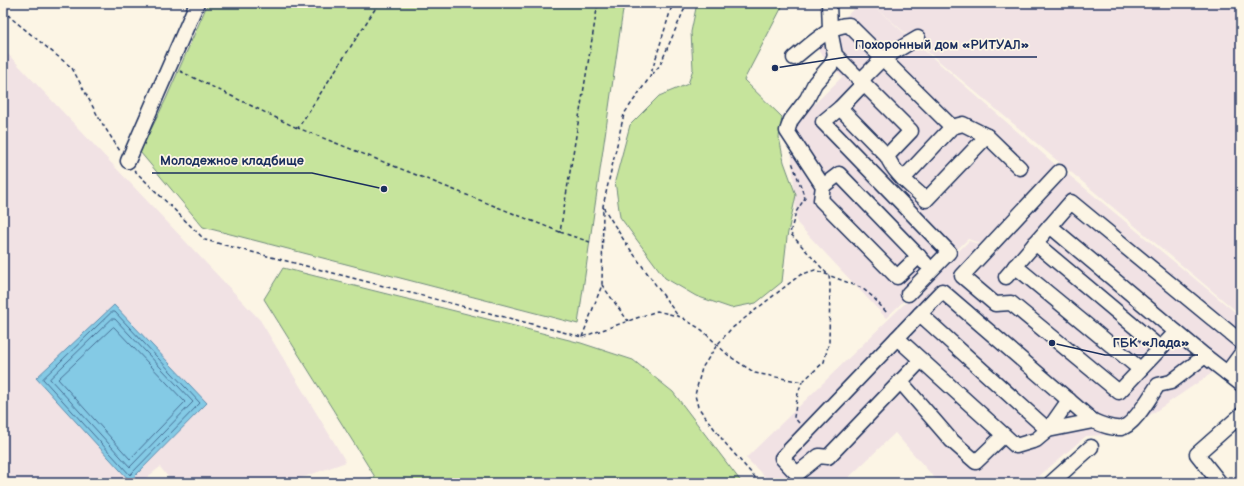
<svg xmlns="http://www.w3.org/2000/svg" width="1244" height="486" font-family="'Balsamiq Sans',sans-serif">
<rect width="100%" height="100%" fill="#fcf5e5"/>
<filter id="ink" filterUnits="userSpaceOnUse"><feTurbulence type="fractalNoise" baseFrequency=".025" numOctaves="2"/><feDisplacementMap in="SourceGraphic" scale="8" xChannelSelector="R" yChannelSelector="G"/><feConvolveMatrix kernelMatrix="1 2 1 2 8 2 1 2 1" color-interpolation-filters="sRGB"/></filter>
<g filter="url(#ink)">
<g fill="#f1e2e4">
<polygon points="860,3 1241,3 1241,315 871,4 1057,166 984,245 968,239 886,318 797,223 791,147 791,127 842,77 815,46"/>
<polygon points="5,51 260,320 346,462 287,483 173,483 160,467 140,483 3,483 3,52"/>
<polygon points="1058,166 1241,317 1241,380 1218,369 1122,434 1086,436 1031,483 939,483 895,433 843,483 771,483 746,458 969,241 984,246"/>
</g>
<g fill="#c6e49c" stroke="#708a7d">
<polygon points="208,3 624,3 578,324 203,227 140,152 166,99"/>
<polygon points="697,3 784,3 744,80 782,117 779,137 784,162 796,195 787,237 782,282 756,303 731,308 696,296 665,278 620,217 615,181 630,125 659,96 688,84 693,69 691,32"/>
<polygon points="283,268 483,318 581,343 633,360 673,392 742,483 355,483 375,477 264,299"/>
</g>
<polygon fill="#84cae5" stroke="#5a8caf" points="114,305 207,403 130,481 36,378"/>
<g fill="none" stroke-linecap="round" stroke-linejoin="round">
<g stroke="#456d94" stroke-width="1">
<polygon points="112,312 115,312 200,403 130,475 43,379"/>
<polygon points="112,319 115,319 193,402 130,467 50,379"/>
<polygon points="114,327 185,402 130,459 58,379 112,328"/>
</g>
<defs>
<g id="minor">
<polyline points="829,3 830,30 835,55 911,131 887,156"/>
<polyline points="835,55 831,65 815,83 807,99 791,120 787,131 823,186 821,200 897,277 919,256"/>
<path d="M 794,58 C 808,47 831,24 849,25 L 952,127"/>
<polyline points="861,80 882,59 918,38"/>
<polyline points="864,83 840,108 823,122 949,252 908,294"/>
<path d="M 840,108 L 887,156 C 894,174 913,187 926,200 L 987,136"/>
<polyline points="128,161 197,3"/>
<polyline points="1059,172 962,276 995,304 1011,303 1119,392 1176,332"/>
<polyline points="903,179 952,127 963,124 987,136 1020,168"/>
<polyline points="823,186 839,174 925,263"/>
<polyline points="1050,226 1205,356"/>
<polyline points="1035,243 1160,348"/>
<polyline points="1015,266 1140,369"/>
<polyline points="1006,277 1071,202 1241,342"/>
<polyline points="920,314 1048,430 1069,400"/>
<polyline points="897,338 1016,446 1036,440 1048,430 1093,421"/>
<path d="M 921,360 L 828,457 L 819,456 L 797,474 L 782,458 L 942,291 L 1093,421 C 1102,425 1112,429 1121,428 C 1134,426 1151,395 1158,385 L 1171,382 L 1205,356 L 1241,384"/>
<polyline points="1227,373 1241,354"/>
<polyline points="900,381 951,440 976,462 1004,435"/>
<polyline points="1051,483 1091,447"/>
<polyline points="1220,483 1197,454 1241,415"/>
</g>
</defs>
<use href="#minor" stroke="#1b2f5e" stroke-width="17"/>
<g stroke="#1b2f5e" stroke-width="1.5" stroke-dasharray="4 3" stroke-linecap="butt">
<polyline points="379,3 298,128 560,232 598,3"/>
<polyline points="3,9 11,18 72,68 100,120 120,151"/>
<polyline points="180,71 297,128"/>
<polyline points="652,75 660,65 687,3"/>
<polyline points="134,170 205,240 582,337 657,311 681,317 702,330 729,356 755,373 802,382 824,362 829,342 830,285 829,276 790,233 796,212 805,198 792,162"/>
<polyline points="603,207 625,242 678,316"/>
<polyline points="560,232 590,242"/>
<polyline points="602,285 628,321"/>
<polyline points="582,337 602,285 603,206 624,114 650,77 671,9 671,3"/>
<polyline points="799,423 794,417 798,393 802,382"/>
<polyline points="760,483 725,443 698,407 695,395 702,368 717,345 731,329 800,275 815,270 862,288 873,297 888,314"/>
</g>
<use href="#minor" stroke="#fcf5e5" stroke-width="14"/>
</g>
</g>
<path fill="none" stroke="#1b2f5e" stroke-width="1.5" d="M775 68L847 57H1037M384 189L312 173H152M1052 343L1105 355H1198"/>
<g fill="#1b2f5e" stroke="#fcf5e5" stroke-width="1.5">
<circle cx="775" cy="68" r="4"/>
<circle cx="384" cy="189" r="4"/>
<circle cx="1052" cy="343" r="4"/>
</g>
<g font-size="13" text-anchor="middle" font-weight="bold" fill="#1b2f5e" stroke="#fcf5e5" stroke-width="3.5" stroke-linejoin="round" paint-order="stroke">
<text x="942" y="49">Похоронный дом «РИТУАЛ»</text>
<text x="232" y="165">Молодежное кладбище</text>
<text x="1151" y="347">ГБК «Лада»</text>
</g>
<rect width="1244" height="486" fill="none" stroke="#fcf5e5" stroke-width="16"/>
<rect x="8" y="8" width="1228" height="470" fill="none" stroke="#1b2f5e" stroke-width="1.5" filter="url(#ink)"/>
</svg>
